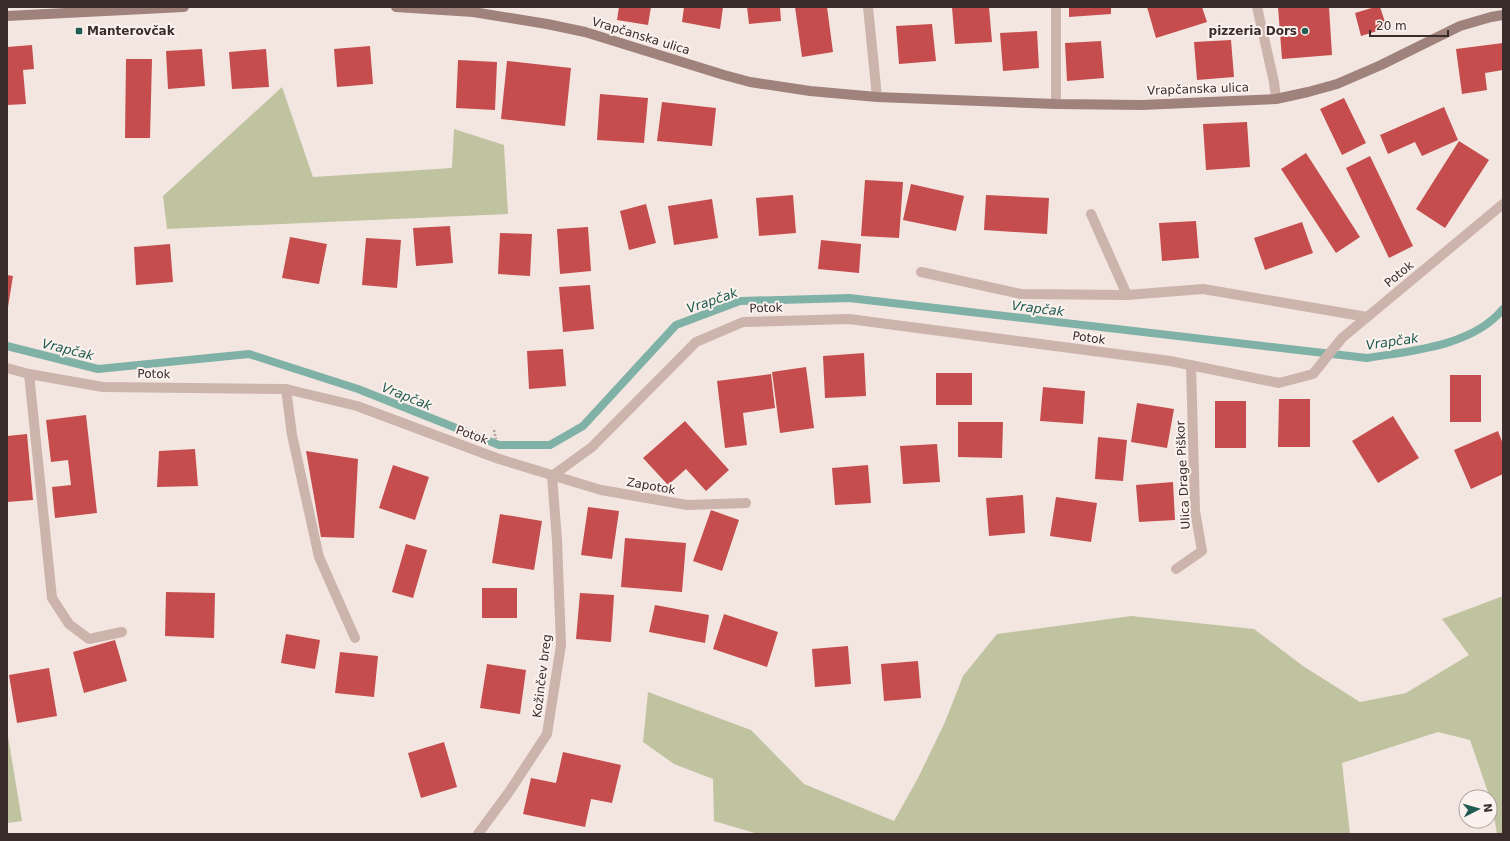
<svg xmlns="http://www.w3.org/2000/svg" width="1510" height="841" font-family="'DejaVu Sans',sans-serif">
<rect width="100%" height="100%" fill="#f3e6e1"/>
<g fill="#c0c3a0">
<polygon points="282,87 313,177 452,168 454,129 504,145 508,214 167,229 163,196"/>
<polygon points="1503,596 1503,834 1497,834 1492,804 1470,740 1438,732 1342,763 1350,834 758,834 714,821 713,779 674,764 643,742 648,692 751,730 804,784 894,821 918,778 945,722 963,676 997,634 1131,616 1254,629 1303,666 1360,702 1406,693 1469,655 1442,619"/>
<polygon points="7,730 22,821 7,823"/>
</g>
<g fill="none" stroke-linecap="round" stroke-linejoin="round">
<path stroke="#80b1a7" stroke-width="8" d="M 7,346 L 98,369 L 249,354 L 358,389 L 499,445 L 550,445 L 583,426 L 676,325 L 740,301 L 849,298 L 1367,358 C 1411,351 1473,346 1503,309"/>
</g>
<g fill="#c54d4d">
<polygon points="619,7 651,7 648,25 617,20"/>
<polygon points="684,7 723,7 720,29 682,22"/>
<polygon points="747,7 780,7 781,21 749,24"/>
<polygon points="795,7 827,7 833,52 802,57"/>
<polygon points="952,7 989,7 992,42 955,44"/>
<polygon points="1069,7 1111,7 1111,14 1069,17"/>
<polygon points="1147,7 1202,7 1207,22 1156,38"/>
<polygon points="1278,7 1329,7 1332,55 1282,59"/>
<polygon points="1375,7 1380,7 1387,28 1361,36 1355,13"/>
<polygon points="932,24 936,61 899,64 896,26"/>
<polygon points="1037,31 1039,68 1003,71 1000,33"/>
<polygon points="1231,40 1234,77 1197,80 1194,42"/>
<polygon points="1101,41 1104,78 1067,81 1065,43"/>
<polygon points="1503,43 1503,70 1485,73 1487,90 1462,94 1456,49"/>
<polygon points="32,45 34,69 23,70 26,104 7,105 7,47"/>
<polygon points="370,46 373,84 337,87 334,49"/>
<polygon points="202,49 205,86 168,89 166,51"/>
<polygon points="266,49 269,87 232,89 229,52"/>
<polygon points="126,59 152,59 150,138 125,138"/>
<polygon points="458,60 497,62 495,110 456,108"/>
<polygon points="507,61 571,68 565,126 501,119"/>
<polygon points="600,94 648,98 644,143 597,140"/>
<polygon points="1344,98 1366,143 1342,155 1320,109"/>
<polygon points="662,102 716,108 712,146 657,141"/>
<polygon points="1444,107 1458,140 1422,156 1415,142 1388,154 1380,135"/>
<polygon points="1247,122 1250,167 1206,170 1203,124"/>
<polygon points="1459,141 1489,160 1445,228 1416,209"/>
<polygon points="1306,153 1360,237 1336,253 1281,169"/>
<polygon points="1370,156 1413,246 1389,258 1346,168"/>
<polygon points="865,180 903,182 899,238 861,236"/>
<polygon points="911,184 964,196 956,231 903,220"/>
<polygon points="793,195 796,233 759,236 756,198"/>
<polygon points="986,195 1049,198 1047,234 984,230"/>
<polygon points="712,199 718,238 674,245 668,206"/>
<polygon points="646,204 656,243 629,250 620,211"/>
<polygon points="1196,221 1199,258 1162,261 1159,223"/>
<polygon points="1302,222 1313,253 1265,270 1254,238"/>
<polygon points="450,226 453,263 416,266 413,228"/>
<polygon points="588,227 591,271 560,274 557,229"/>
<polygon points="500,233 532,234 530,276 498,274"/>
<polygon points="290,237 327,244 319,284 282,278"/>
<polygon points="366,238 401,240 397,288 362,285"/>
<polygon points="821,240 861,244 859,273 818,269"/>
<polygon points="170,244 173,282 136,285 134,247"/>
<polygon points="7,275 13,276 8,307 7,307"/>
<polygon points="590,285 594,329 563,332 559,287"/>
<polygon points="563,349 566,386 529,389 527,351"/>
<polygon points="864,353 866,396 825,398 823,356"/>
<polygon points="806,367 814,428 780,433 772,372"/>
<rect x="936" y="373" width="36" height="32"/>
<polygon points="771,374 775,408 743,413 747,445 725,448 717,381"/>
<rect x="1450" y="375" width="31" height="47"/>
<polygon points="1043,387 1085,391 1083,424 1040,421"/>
<polygon points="1279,399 1310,399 1310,447 1278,447"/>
<rect x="1215" y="401" width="31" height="47"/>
<polygon points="1137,403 1174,409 1167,448 1131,442"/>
<polygon points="86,415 97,513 55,518 52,487 71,485 68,460 51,462 46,420"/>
<polygon points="1393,416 1419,458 1378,483 1352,441"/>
<polygon points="685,421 729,470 706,491 686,469 668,485 643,458"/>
<polygon points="958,422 1003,422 1002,458 958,457"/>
<polygon points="1498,431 1503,444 1503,474 1471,489 1454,450"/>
<polygon points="27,434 33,500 7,502 7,436"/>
<polygon points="1098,437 1127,440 1123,481 1095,479"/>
<polygon points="937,444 940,482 903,484 900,446"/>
<polygon points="195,449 198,486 157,487 159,451"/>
<polygon points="306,451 358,459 354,538 321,537"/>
<polygon points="393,465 429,477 415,520 379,508"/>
<polygon points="868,465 871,503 835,505 832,468"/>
<polygon points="1173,482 1175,520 1139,522 1136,485"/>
<polygon points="1023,495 1025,533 989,536 986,498"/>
<polygon points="1056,497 1097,503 1091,542 1050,536"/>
<polygon points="588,507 619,511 612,559 581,555"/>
<polygon points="711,510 739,520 722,571 693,561"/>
<polygon points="500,514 542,521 534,570 492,563"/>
<polygon points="625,538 686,543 682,592 621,587"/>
<polygon points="406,544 427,550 413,598 392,592"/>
<rect x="482" y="588" width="35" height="30"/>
<polygon points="166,592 215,593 214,638 165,636"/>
<polygon points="580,593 614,595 611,642 576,639"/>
<polygon points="655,605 709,615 705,643 649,632"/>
<polygon points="724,614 778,632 767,667 713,649"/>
<polygon points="286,634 320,640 315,669 281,663"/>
<polygon points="115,640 127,681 84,693 73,652"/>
<polygon points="848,646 851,684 815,687 812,649"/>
<polygon points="340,652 378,656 374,697 335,693"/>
<polygon points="918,661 921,698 884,701 881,664"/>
<polygon points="487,664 526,670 520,714 480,708"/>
<polygon points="49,668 57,716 17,723 9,675"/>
<polygon points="444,742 457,787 421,798 408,753"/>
<polygon points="563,752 621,765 612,803 591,799 585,827 523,814 531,778 556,783"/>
</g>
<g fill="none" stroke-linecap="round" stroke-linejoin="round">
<polyline stroke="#b89d96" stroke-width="2.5" stroke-dasharray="2 2" stroke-linecap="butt" points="494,430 496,439"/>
<g stroke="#ccb3ac" stroke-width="10">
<polyline points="1091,214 1127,295"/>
<polyline points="921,272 1021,294 1127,295 1203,289 1367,317"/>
<polyline points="29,374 52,598 69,624 89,639 122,632"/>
<polyline points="286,389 292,435 319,557 355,638"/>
</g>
<g stroke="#ccb3ac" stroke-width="10">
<polyline points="868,7 877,97"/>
<polyline points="1257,7 1274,82 1276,99"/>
<polyline points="1056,104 1056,7"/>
<polyline points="7,368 29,374 103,387 286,389 357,406 499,459 601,490 687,505 746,503"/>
<polyline points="552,476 592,447 696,342 743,322 849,319 1170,361 1279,383 1313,374 1342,338 1503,204"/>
<polyline points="1176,569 1202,551 1195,511 1191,365"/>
<polyline points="478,834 509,792 547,734 561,645 557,540 552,476"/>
</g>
<g stroke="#a0827d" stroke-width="10">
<polyline points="396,7 473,12 547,24 585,32 724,75 750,82 810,91 877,97 1056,104 1142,105 1276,99 1308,92 1337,84 1381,65 1460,26 1491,17 1503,15"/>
<polyline points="7,16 184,7"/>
</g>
</g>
<g fill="#205c52" stroke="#fbf2ee" stroke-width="1.5">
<rect x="75" y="27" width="8" height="8" rx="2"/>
<circle cx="1305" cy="31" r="4"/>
</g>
<g text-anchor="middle" stroke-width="4" stroke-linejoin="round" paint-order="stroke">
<g font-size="12" font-weight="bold" fill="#3a2c2b" stroke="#fbf2ee" text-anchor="start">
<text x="87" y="35">Manterovčak</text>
<text x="1297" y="35" text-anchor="end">pizzeria Dors</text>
</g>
<g font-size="12" fill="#3a2c2b" stroke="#fbf2ee">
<text transform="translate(641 36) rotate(17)" y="4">Vrapčanska ulica</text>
<text transform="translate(1198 89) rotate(-2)" y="4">Vrapčanska ulica</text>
<text transform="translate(1399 274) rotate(-40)" y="4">Potok</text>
<text transform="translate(766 308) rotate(-2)" y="4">Potok</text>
<text transform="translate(1089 338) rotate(8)" y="4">Potok</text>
<text transform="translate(154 374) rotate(1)" y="4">Potok</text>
<text transform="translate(472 435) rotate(20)" y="4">Potok</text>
<text transform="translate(1183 475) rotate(-93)" y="4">Ulica Drage Piškor</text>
<text transform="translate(651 486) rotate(10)" y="4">Zapotok</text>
<text transform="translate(542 676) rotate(-83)" y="4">Kožinčev breg</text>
</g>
<g font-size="13" font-style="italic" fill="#205c52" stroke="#fbf2ee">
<text transform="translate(712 300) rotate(-19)" y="5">Vrapčak</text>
<text transform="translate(1038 308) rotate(7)" y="5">Vrapčak</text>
<text transform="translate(1392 341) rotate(-8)" y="5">Vrapčak</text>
<text transform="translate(68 349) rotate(14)" y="5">Vrapčak</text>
<text transform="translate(407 396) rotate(22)" y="5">Vrapčak</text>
</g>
</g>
<rect width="1510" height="841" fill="none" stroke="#3a2c2b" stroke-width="16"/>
<g transform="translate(1478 809) rotate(84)"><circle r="19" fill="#fbf2ee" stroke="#aea3a0"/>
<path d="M0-3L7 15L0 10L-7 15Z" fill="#205c52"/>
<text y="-6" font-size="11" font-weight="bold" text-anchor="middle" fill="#3a2c2b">N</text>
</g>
<path d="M1370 30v6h78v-6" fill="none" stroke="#3a2c2b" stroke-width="2"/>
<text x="1376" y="30" font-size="12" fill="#3a2c2b" stroke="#fbf2ee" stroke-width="3" paint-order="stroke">20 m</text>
</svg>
